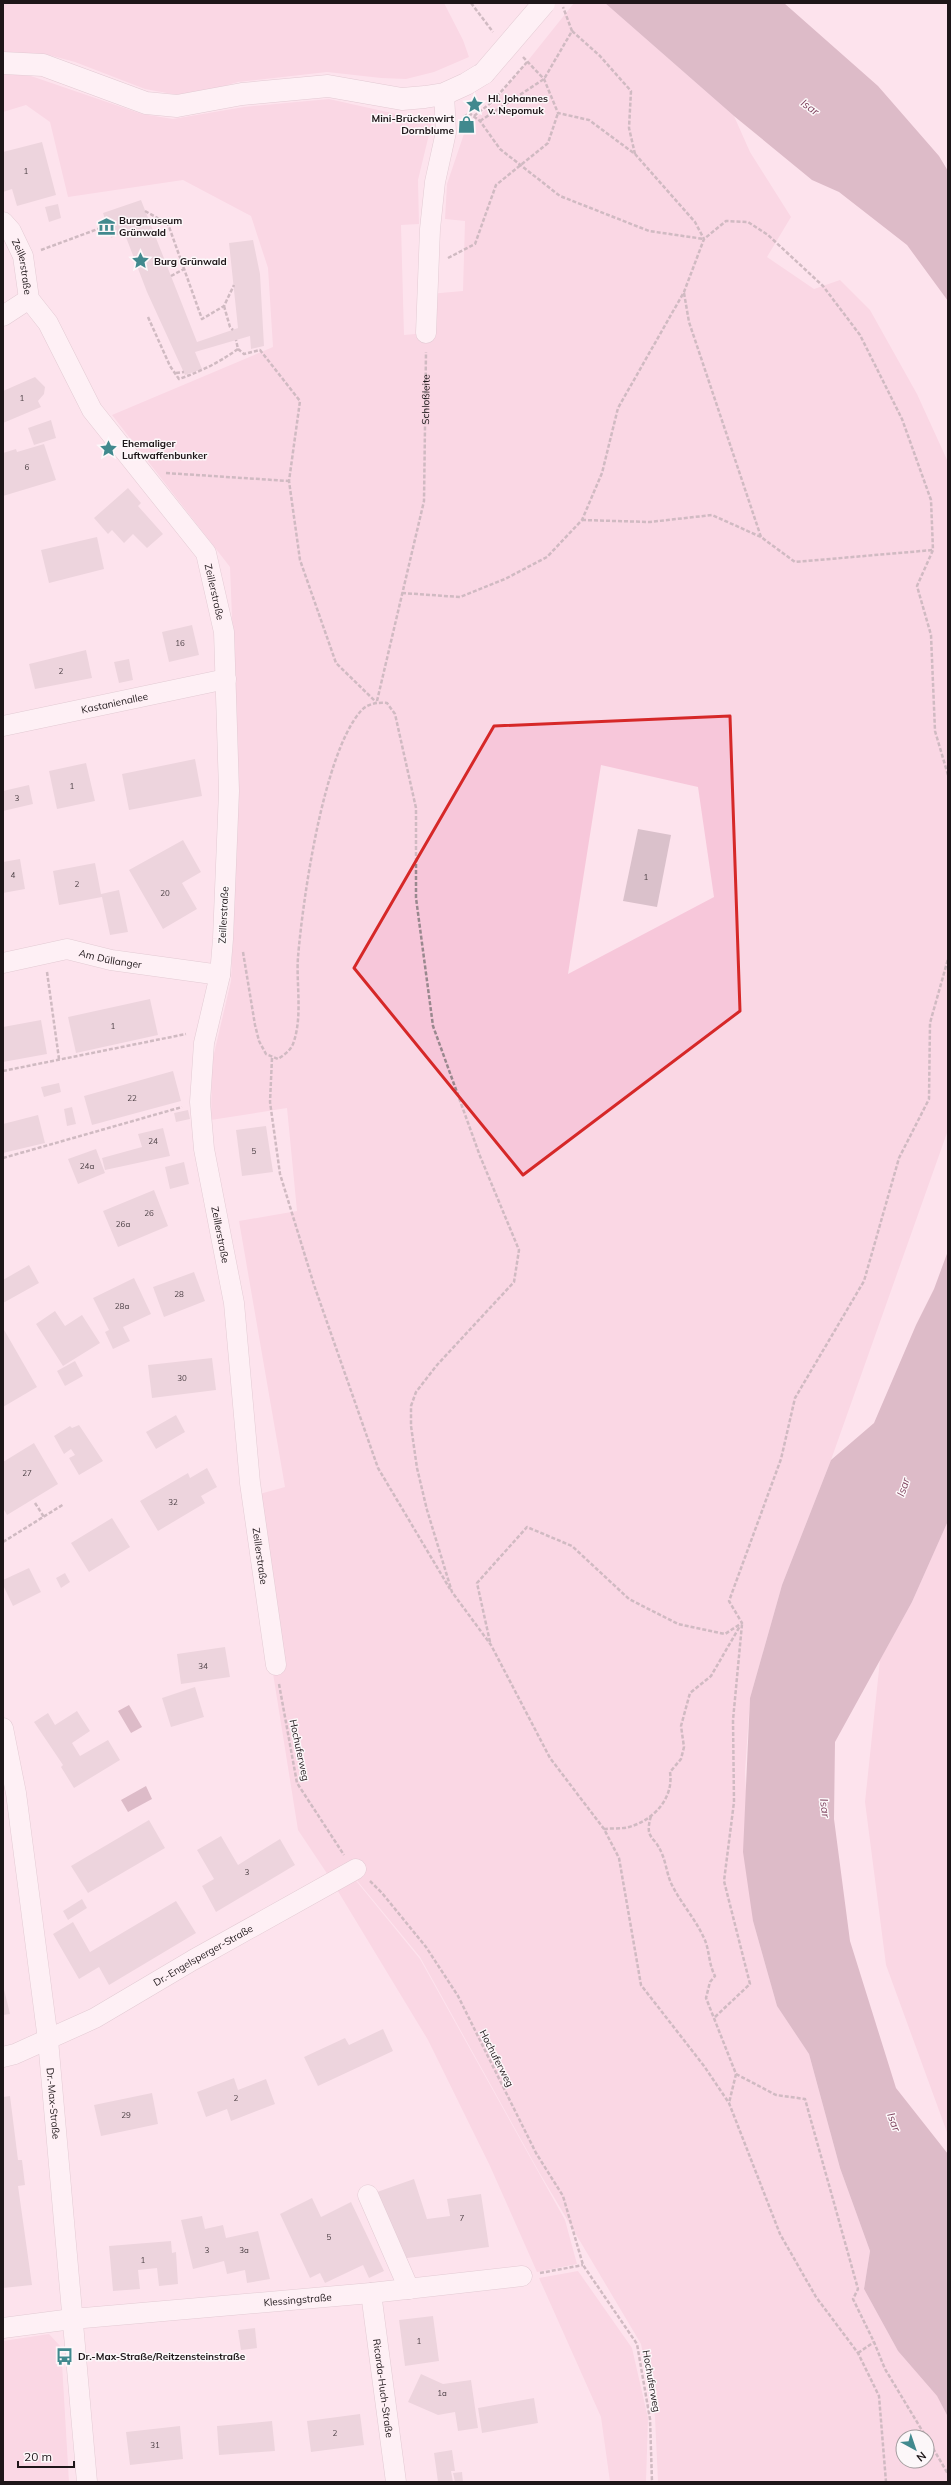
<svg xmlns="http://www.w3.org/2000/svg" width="951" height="2485" font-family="Mulish,sans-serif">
<rect width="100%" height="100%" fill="#fde3ed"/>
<g fill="#f7c7da" fill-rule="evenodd">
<polygon points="3,3 444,3 463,40 469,57 434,72 406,79 381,78 327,72 238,82 203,92 178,95 145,89 75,62 45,54 3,54"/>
<path d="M 574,3 L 605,3 L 734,116 L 750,152 L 791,217 L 767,257 L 814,289 L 840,280 L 870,310 L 917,394 L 948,462 L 948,1130 L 831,1460 L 782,1585 L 750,1698 L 745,1772 L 753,1921 L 777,2006 L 809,2054 L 840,2168 L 870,2251 L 864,2289 L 898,2351 L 937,2396 L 948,2417 L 948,2482 L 658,2482 L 655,2417 L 641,2344 L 539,2172 L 420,1957 L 345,1866 L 328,1875 L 298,1830 L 245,1498 L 285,1487 L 239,1221 L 297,1211 L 287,1108 L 211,1120 L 212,1062 L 231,981 L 235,883 L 238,768 L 230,567 L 112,415 L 273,347 L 268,268 L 251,216 L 183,180 L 68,197 L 50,122 L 26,105 L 3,112 L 3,74 L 31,76 L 142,114 L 173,119 L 244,107 L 329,99 L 432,122 L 418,180 L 419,224 L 401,225 L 404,335 L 426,333 L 429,294 L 463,291 L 465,221 L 445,219 L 447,184 L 467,125 L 494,103 ZM 601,765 L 698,787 L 714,897 L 568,974 ZM 903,2437 L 927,2437 L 927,2461 L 903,2461 Z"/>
<polygon points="948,1521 948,2135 886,1965 865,1802 880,1660 912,1602"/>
<polygon points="353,1877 420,1959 565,2220 577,2264 537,2272 490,2166 428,2040 336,1888"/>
<polygon points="578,2271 632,2348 648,2418 646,2482 610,2482 601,2417 539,2278"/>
<polygon points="49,2334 61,2347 69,2482 3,2482 3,2341"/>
</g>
<g fill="#b7899c">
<polygon points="605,3 784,3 878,86 939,156 948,171 948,301 907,245 839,192 812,180 734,116"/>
<polygon points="948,1251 948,1521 912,1602 835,1742 834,1819 850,1941 896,2088 948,2154 948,2417 937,2396 898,2351 864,2289 870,2251 840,2168 809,2054 777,2006 753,1921 743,1852 750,1698 782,1585 831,1460 874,1423 916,1325 934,1289"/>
<polygon points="129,1705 142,1727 131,1733 118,1711"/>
<polygon points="146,1786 152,1799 128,1812 121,1800"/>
</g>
<g fill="#dac1cb">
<polygon points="467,117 473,122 467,131 460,126"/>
<polygon points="42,142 56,195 17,206 12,189 3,192 3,152"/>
<polygon points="141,200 197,342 238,328 229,243 253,240 260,274 264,346 251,349 250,336 195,352 202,369 185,375 147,292 124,232 111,238 103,213"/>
<polygon points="58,204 61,218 49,222 45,207"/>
<polygon points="35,377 45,387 44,394 38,401 41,407 3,423 3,391"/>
<polygon points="51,420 56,438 34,445 28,428"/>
<polygon points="44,444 56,480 3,496 3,453 16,449 17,452"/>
<polygon points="128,488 141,503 138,506 163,534 147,548 133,534 124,543 112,530 108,534 94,518"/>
<polygon points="97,537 104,569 49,583 41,550"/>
<polygon points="192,625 199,655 169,662 162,632"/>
<polygon points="86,650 92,678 35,689 29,664"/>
<polygon points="129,659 133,680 119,683 114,662"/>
<polygon points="195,759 202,796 129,810 122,774"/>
<polygon points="86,763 95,801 57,809 49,771"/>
<polygon points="29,785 33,804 3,811 3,791"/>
<polygon points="638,829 671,835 657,907 623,901"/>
<polygon points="183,840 201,872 182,883 197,909 163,929 129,870"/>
<polygon points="20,859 25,889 3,893 3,862"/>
<polygon points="95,863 101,894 119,890 128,932 110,935 102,897 59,905 53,871"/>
<polygon points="150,999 158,1035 76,1053 68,1017"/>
<polygon points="41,1020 47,1054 3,1062 3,1027"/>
<polygon points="173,1071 181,1101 92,1125 84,1096"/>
<polygon points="59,1083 61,1092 44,1097 41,1087"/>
<polygon points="72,1107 76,1124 67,1126 64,1109"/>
<polygon points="188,1110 190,1119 176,1122 174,1113"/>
<polygon points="38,1115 45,1143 3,1153 3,1124"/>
<polygon points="266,1126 273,1172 242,1176 236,1130"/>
<polygon points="163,1128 170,1156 105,1170 102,1158 142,1147 138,1134"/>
<polygon points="96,1149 105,1173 78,1184 68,1159"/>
<polygon points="184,1162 189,1184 170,1189 165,1167"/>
<polygon points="154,1190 168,1226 118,1247 103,1211"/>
<polygon points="29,1265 39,1283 3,1303 3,1280"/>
<polygon points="194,1272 205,1301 164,1317 153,1287"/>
<polygon points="134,1278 151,1314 123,1327 130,1341 113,1349 105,1332 109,1330 93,1298"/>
<polygon points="55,1311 65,1326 82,1315 100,1343 63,1366 36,1324"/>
<polygon points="3,1328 37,1387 3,1407"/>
<polygon points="212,1358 216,1390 152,1398 148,1365"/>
<polygon points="75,1361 83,1376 65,1386 57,1371"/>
<polygon points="176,1415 185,1432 156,1449 146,1432"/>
<polygon points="79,1425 103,1461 79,1475 69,1458 75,1455 71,1449 64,1454 54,1436 70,1426 72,1428"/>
<polygon points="34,1443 58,1484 7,1515 3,1508 3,1462"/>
<polygon points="207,1468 217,1487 201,1496 205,1503 158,1531 140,1501 188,1473 190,1478"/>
<polygon points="112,1518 130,1547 89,1572 71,1543"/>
<polygon points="29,1568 41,1592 13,1606 3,1585 3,1580"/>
<polygon points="65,1573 70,1582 61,1588 56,1578"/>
<polygon points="225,1647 230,1677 181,1684 177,1654"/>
<polygon points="195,1687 204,1717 171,1727 162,1698"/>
<polygon points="77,1711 90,1731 72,1743 80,1756 108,1740 120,1760 74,1788 61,1767 63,1765 34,1722 48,1713 55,1725"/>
<polygon points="149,1820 165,1848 88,1893 71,1866"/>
<polygon points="221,1836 238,1865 280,1839 295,1865 216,1912 202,1886 214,1879 197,1850"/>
<polygon points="82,1899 87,1908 68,1920 63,1911"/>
<polygon points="176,1901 196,1933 109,1985 99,1967 79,1979 53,1934 73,1922 90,1952"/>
<polygon points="3,1985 10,2014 3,2015"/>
<polygon points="383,2029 393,2051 318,2086 304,2057 345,2038 349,2045"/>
<polygon points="234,2078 238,2090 266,2079 275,2104 231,2121 227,2109 206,2117 197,2092"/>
<polygon points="152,2093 158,2124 101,2136 94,2105"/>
<polygon points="10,2096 18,2160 22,2160 25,2185 18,2186 32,2285 3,2288 3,2097"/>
<polygon points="414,2179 427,2219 450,2216 447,2199 481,2194 489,2247 400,2259 377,2192"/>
<polygon points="312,2198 321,2217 351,2202 384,2271 369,2278 363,2265 325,2283 320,2273 310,2278 280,2214"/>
<polygon points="202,2216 205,2229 223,2225 226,2238 258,2231 270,2279 247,2283 245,2270 227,2274 224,2261 193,2269 181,2220"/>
<polygon points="171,2241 172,2253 176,2252 178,2284 159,2286 157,2268 138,2270 140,2289 113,2291 109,2246"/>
<polygon points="433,2316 439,2361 405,2366 399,2320"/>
<polygon points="255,2328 257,2348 241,2350 238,2330"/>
<polygon points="421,2374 443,2384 471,2380 478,2428 458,2431 455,2412 438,2415 408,2402"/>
<polygon points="534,2398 538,2423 482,2433 478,2408"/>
<polygon points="360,2414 364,2445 311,2452 307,2421"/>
<polygon points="272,2421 275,2451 219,2455 217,2426"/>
<polygon points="180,2426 183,2459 130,2465 126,2432"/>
<polygon points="452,2450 455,2471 451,2471 453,2482 438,2482 434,2453"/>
<polygon points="462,2472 463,2482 455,2482 453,2473"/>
</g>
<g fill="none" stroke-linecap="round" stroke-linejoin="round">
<defs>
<g id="minor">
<path id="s2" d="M 3,222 L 11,231 L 23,256 L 29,299 L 48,323 L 92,410 L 206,553 L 224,632 L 229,791 L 223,939 L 220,975 L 204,1043 L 200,1102 L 204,1149 L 234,1303 L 250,1483 L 276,1665"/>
<polyline points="3,316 29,299"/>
<polyline points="426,333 430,229 435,182 446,132 444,94"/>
<path id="s3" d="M 3,726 L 226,679"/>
<path id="s4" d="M 3,963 L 67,949 L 111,960 L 220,975"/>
<path id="s5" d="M 3,1728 L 16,1793 L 48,2040 L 87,2482"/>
<path id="s6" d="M 3,2057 L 15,2054 L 95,2018 L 193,1960 L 356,1869"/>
<polyline points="368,2195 409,2289"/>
<path id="s7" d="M 371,2293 L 396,2482"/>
<path id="s8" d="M 3,2328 L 72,2319 L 371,2293 L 522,2276"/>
</g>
<polyline id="major" points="3,63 43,65 146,103 177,106 242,94 328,86 402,99 425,97 444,94 466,84 484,73"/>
</defs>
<use href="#minor" stroke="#c4acb6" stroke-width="21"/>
<use href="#major" stroke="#c4acb6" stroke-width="23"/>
<g stroke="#99888e" stroke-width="2.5" stroke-dasharray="4 2" stroke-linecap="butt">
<polyline points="471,3 493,32"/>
<polyline points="572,31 600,56 631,91 629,128 635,154"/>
<polyline points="523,57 544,79 558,113 589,120 635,154 695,222 704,239"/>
<polyline points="474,116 492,102 528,61"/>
<polyline points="464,117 469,113 480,121 500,149 560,196 649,231 704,239"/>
<polyline points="480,121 544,79 572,31 563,7"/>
<polyline points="145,211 168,224 202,319 224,306 234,285"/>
<polyline points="41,250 106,226"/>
<polyline points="448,258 475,244 496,185 548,143 558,113"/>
<polyline points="171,276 184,269"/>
<polyline points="684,293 689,322 761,537 795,562 933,550"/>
<polyline points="224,306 230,327 233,330"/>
<path d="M 148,317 L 170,366 L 179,379 C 202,371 218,363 238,349 L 236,340"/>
<polyline points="238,349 244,354 260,350 300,401 289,481 300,560 336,663 376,702"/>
<polyline points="176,373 184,372"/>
<polyline points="166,473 289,481"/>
<polyline points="582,520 650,522 712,515 761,537"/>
<polyline points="402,593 460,597 505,579 547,557 582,520 602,473 618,408 684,292 704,239 726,221 748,222 768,235 823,286 860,335 902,419 931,500 933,550 917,586 931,635 935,731 948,775"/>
<path id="s1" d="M 377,701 L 424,501 L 426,352"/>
<path d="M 243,952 L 255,1025 L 259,1041 L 266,1054 L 278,1059 C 284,1055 290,1051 293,1044 C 303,1017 296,984 298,957 C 303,898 323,756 360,712 C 366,704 377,702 387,703 L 395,714 L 416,808 L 416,898 L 433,1026 L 480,1156 L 519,1250 L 514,1282 L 437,1365 L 416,1392 L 411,1406 L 411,1426 L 417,1468 L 427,1510 L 452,1592 L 491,1645 L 550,1758 L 604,1829 L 619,1858 L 641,1985 L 704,2066 L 729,2103 L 780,2234 L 816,2297 L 858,2353 L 879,2396 L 886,2482"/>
<polyline points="47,972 59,1059"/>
<polyline points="272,1058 270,1102 280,1174 314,1285 378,1468 450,1589"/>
<polyline points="3,1071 186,1034"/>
<polyline points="3,1158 182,1107"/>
<polyline points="35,1503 44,1517"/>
<polyline points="3,1542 64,1504"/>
<polyline points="490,1642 477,1583 527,1527 572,1546 629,1599 678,1624 725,1634 742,1623 729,1601 781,1459 795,1398 864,1281 899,1158 929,1099 930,1023 948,959"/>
<polyline points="279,1684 297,1783 344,1855"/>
<path d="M 651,1816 C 644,1840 655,1835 662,1854 C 666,1863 667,1874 671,1883 C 680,1902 694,1917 703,1936 C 710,1949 708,1963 715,1976 L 710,1982 L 706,1998 L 736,2074 L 729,2103"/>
<path d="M 604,1829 C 612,1828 622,1829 629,1827 C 654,1820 674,1798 670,1772 L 681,1759 L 684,1747 L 681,1726 L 690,1693 L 711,1676 L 740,1626"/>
<polyline points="370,1881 382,1893 426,1947 458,1996 536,2153 563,2196 583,2265 637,2344 650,2419 652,2482"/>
<polyline points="715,2017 750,1984 724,1881 734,1802 733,1720 742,1624"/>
<polyline points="736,2074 776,2095 805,2099 858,2289 853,2299 874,2342 885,2369 926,2437"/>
<polyline points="540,2273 583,2265"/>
<polyline points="858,2353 874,2342"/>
<polyline points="927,2438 948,2474"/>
</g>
<use href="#minor" stroke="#fff" stroke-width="20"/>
<use href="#major" stroke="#fff" stroke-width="22"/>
<defs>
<polyline id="major-bridge" points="484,73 544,3"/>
</defs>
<use href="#major-bridge" stroke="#c4acb6" stroke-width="23" stroke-linecap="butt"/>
<use href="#major-bridge" stroke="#fff" stroke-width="22"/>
</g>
<path d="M0 0H951V2485H0ZM 730,716 L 740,1011 L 523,1175 L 354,968 L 494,726 Z" fill="#fde3ed" fill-opacity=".55" fill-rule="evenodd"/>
<path fill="none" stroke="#d62828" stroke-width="3" stroke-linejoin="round" d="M 730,716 L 740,1011 L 523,1175 L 354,968 L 494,726 Z"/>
<defs>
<symbol id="sight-bare" viewBox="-9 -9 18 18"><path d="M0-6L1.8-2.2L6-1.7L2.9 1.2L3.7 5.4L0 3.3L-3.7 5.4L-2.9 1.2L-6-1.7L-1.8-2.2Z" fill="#41898e" stroke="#fcf7f9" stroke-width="2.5" paint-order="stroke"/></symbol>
<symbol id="shop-bare" viewBox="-9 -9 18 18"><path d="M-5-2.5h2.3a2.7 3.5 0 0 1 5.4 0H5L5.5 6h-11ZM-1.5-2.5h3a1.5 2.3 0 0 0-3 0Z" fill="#41898e" stroke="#fcf7f9" stroke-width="2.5" paint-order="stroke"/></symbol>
<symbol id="museum-bare" viewBox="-9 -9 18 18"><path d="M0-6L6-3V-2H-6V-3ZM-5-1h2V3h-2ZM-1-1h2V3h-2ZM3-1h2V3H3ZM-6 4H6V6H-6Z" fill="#41898e" stroke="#fcf7f9" stroke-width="2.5" paint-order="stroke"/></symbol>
<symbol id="bus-bare" viewBox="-9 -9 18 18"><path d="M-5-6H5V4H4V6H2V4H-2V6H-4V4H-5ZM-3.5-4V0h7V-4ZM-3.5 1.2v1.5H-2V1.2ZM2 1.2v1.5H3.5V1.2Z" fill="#41898e" stroke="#fcf7f9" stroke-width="2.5" paint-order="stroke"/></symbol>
</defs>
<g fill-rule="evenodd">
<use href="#sight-bare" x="462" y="92" width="25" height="25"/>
<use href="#shop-bare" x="454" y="112" width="25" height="25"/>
<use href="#museum-bare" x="94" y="214" width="25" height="25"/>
<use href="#sight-bare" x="128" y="248" width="25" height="25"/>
<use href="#sight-bare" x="96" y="436" width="25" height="25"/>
<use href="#bus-bare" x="52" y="2344" width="25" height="25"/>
</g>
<g text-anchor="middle" stroke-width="3" stroke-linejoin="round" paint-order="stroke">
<g font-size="8" fill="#4d4146">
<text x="26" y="174">1</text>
<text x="22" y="401">1</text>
<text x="27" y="470">6</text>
<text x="180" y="646">16</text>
<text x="61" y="674">2</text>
<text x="72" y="789">1</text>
<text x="17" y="801">3</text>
<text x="13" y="878">4</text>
<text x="646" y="880">1</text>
<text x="77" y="887">2</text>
<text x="165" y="896">20</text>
<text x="113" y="1029">1</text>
<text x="132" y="1101">22</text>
<text x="153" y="1144">24</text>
<text x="254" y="1154">5</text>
<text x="87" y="1169">24a</text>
<text x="149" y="1216">26</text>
<text x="123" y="1227">26a</text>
<text x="179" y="1297">28</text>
<text x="122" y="1309">28a</text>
<text x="182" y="1381">30</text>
<text x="27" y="1476">27</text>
<text x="173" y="1505">32</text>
<text x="203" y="1669">34</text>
<text x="247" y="1875">3</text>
<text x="236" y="2101">2</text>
<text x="126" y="2118">29</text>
<text x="462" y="2221">7</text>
<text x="329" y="2240">5</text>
<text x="207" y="2253">3</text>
<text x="244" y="2253">3a</text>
<text x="143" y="2263">1</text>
<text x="419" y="2344">1</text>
<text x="442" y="2396">1a</text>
<text x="335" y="2436">2</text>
<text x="155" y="2448">31</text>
</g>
<g font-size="10" font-weight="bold" fill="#1e1619" stroke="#fcf7f9" text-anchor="start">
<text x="488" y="102">Hl. Johannes<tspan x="488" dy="12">v. Nepomuk</tspan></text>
<text x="454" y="122" text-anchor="end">Mini-Brückenwirt<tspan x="454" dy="12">Dornblume</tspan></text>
<text x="119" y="224">Burgmuseum<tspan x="119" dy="12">Grünwald</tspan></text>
<text x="154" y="265">Burg Grünwald</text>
<text x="122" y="447">Ehemaliger<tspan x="122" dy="12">Luftwaffenbunker</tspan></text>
<text x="78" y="2360">Dr.-Max-Straße/Reitzensteinstraße</text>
</g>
<g font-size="10" fill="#1e1619" stroke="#fcf7f9">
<text dy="4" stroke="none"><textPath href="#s2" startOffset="50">Zeillerstraße</textPath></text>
<text dy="4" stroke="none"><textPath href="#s1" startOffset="307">Schloßleite</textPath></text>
<text dy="4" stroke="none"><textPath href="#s2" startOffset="434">Zeillerstraße</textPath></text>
<text dy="4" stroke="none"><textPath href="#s3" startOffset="114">Kastanienallee</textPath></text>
<text transform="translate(223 915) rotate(-87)" y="4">Zeillerstraße</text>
<text dy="4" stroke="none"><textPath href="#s4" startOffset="110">Am Düllanger</textPath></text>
<text dy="4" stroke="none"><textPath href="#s2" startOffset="1082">Zeillerstraße</textPath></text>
<text dy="4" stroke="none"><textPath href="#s2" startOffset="1406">Zeillerstraße</textPath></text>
<text transform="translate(300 1750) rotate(78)" y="4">Hochuferweg</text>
<text dy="4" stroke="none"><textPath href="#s6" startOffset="225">Dr.-Engelsperger-Straße</textPath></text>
<text transform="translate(497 2058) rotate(63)" y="4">Hochuferweg</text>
<text dy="4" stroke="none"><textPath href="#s5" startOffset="379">Dr.-Max-Straße</textPath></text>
<text dy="4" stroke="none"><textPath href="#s8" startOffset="296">Klessingstraße</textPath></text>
<text transform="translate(652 2381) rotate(80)" y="4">Hochuferweg</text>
<text dy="4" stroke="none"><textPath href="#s7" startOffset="96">Ricarda-Huch-Straße</textPath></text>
</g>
<g font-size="11" font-style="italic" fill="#7b3e5a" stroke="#fcf7f9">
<text transform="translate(810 107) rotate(36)" y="4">Isar</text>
<text transform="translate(903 1487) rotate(-71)" y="4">Isar</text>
<text transform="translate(825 1808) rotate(83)" y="4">Isar</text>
<text transform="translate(894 2122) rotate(69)" y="4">Isar</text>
</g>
</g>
<rect width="951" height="2485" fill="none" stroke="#1e1619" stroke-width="8"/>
<g transform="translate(915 2449) rotate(140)"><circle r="19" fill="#fcf7f9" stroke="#a39d9f"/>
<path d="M0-3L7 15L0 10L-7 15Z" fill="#41898e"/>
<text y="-6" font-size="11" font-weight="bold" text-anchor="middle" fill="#1e1619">N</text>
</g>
<path d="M18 2461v6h56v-6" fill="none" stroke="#1e1619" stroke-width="2"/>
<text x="24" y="2461" font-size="12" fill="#1e1619" stroke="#fcf7f9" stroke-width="3" paint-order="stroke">20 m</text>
</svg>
